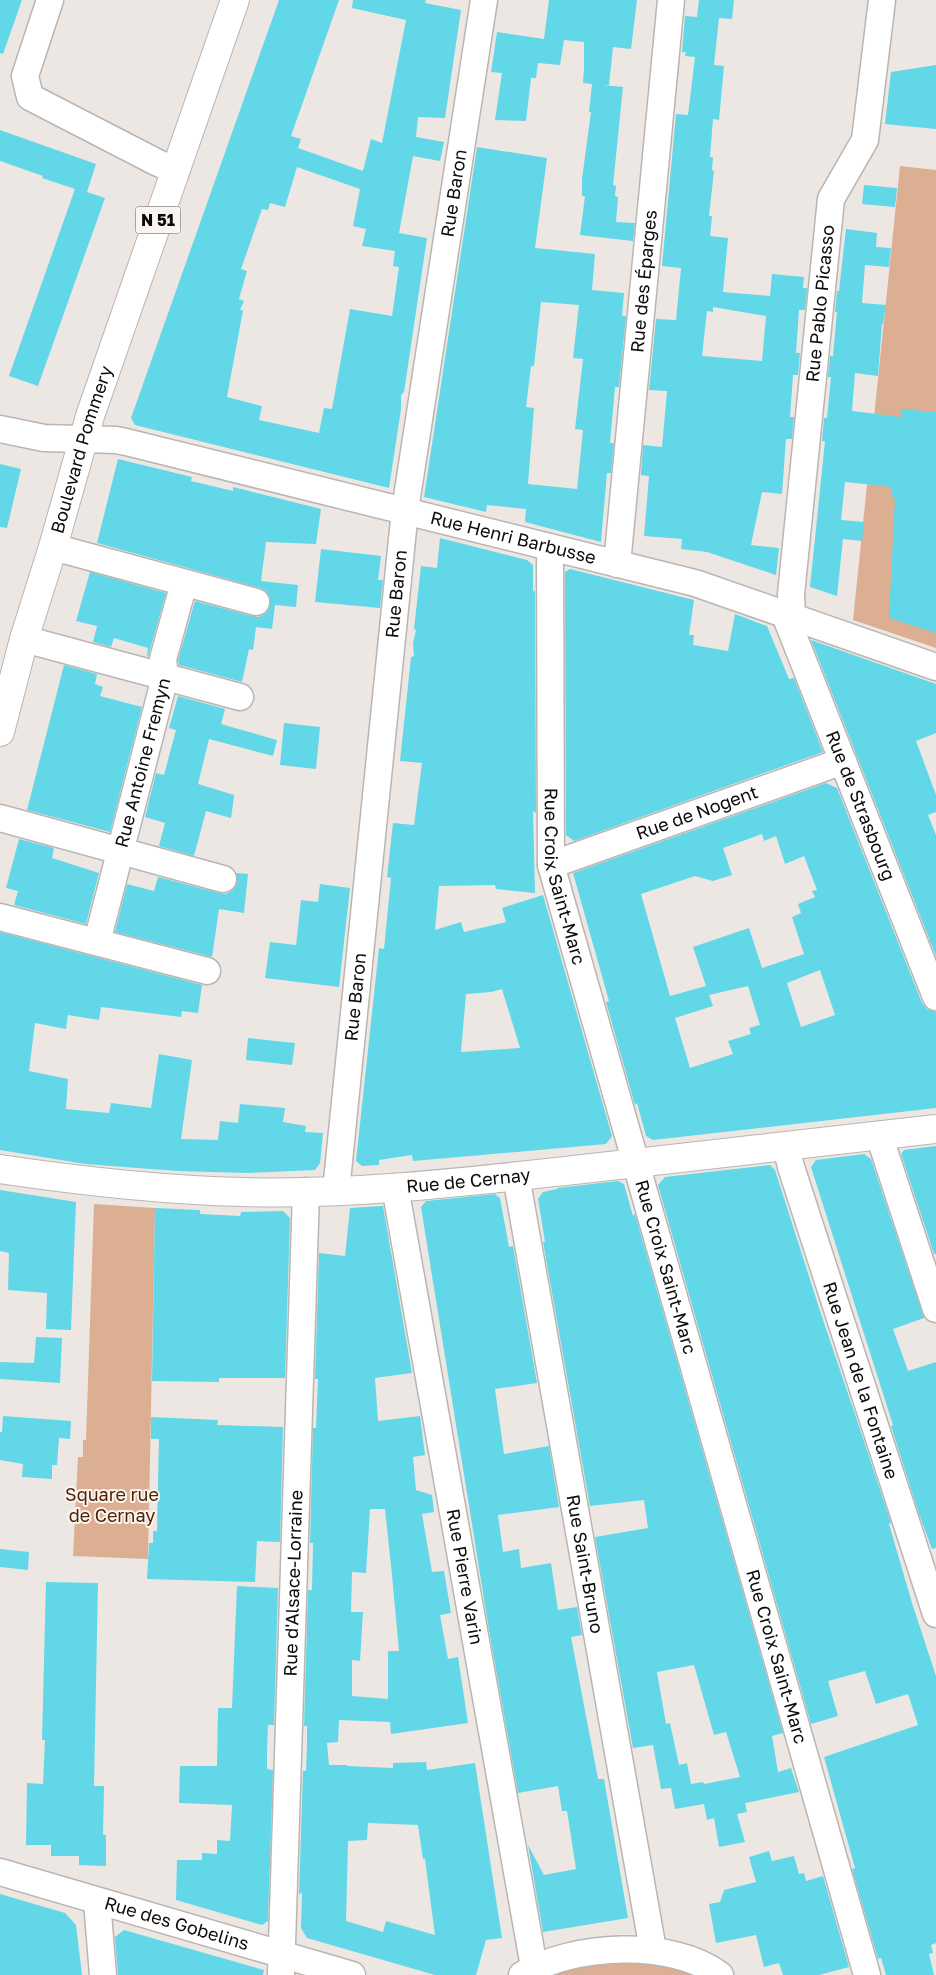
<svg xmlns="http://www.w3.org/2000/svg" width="936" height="1975" font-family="'Golos Text',sans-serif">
<rect width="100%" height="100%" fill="#ede7e4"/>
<g fill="#dcae92">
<polygon points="900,166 936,170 936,648 853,620"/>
<polygon points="94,1204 155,1208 148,1559 73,1556 78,1457 83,1457 83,1440 86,1440"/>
<polygon points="648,1956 706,1975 535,1975 538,1973"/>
</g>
<g fill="#61d7e8" fill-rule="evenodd">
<polygon points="0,0 22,0 3,54 0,53"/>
<path d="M 279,0 L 339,0 L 291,136 L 301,139 L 298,148 L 363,171 L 371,139 L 382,143 L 406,20 L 352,8 L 353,0 L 426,0 L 425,3 L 461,10 L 445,118 L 418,117 L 416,137 L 444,142 L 440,161 L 413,156 L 399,233 L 427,238 L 404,392 L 401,395 L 401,409 L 389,488 L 135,425 L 131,418 ZM 297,167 L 360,189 L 353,226 L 366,229 L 362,246 L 395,251 L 393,266 L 399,267 L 392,316 L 350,309 L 332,409 L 324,408 L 319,433 L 259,420 L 262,406 L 227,397 L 243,310 L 240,310 L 244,301 L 239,299 L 247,271 L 241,269 L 262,209 L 268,210 L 270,203 L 285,207 Z"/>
<polygon points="549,0 637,0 631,49 613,47 609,85 603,85 623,87 613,185 616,186 615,196 618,197 616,222 635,223 633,241 580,235 585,196 582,196 582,179 591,112 589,112 592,84 583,83 584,68 584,42 564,40 560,65 538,63 536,78 531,78 526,121 495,120 502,73 491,72 497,32 544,39"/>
<path d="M 699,0 L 734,0 L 732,19 L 719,18 L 714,65 L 724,66 L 719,120 L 713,119 L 710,157 L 713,157 L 712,170 L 714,171 L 709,216 L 712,216 L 710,236 L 728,238 L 723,292 L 770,296 L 772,274 L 804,277 L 803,288 L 807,288 L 805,310 L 799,310 L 796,353 L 800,353 L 798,375 L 793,375 L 790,417 L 794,417 L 792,439 L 786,439 L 782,494 L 762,492 L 751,545 L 779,548 L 776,575 L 707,552 L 681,549 L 682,539 L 644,536 L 649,476 L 641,475 L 643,445 L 662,447 L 667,391 L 649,390 L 656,319 L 676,320 L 681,268 L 662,266 L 676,114 L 688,115 L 695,57 L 685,56 L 686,52 L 682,52 L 685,16 L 697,17 ZM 713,307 L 766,316 L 762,361 L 702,356 L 707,311 L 713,312 Z"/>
<polygon points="936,65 936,129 885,124 891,72"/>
<polygon points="0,130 96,164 87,192 105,198 38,386 9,376 75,189 42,178 43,176 0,161"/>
<path d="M 477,147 L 547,158 L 535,248 L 595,254 L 592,290 L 624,293 L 622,316 L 626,316 L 619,387 L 615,387 L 610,443 L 614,443 L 611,473 L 607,473 L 601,542 L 525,522 L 526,509 L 487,505 L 486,512 L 424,497 ZM 541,302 L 579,305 L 573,358 L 583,359 L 575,429 L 583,430 L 577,489 L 528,484 L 534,408 L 526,407 L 531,366 L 534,366 Z"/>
<polygon points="864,185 897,188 895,207 862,204"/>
<polygon points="846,229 877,233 876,247 891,248 889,267 865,265 862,303 886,305 883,324 882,324 878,376 855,373 852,411 901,417 901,409 936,412 936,633 889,618 895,497 891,497 892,487 845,482 841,520 864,522 862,541 843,539 837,596 810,587 825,441 822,441 824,418 827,418 831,377 828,377 830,356 833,356 837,312 835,312 837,291 839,291"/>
<polygon points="118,459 192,477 191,481 233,491 233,487 321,509 316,544 266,542 261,581 298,585 296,607 275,605 272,629 256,627 253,650 249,649 242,682 179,665 178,660 195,601 252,616 259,617 266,613 270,606 270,598 266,591 260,588 97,543"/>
<polygon points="0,464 21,469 7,528 0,527"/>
<path d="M 440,538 L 527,560 L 533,565 L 533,592 L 535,590 L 536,813 L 533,811 L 535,893 L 496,889 L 495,885 L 439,886 L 435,930 L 461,922 L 464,932 L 506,922 L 502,908 L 543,895 L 612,1136 L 606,1144 L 413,1161 L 412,1155 L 379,1160 L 379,1165 L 362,1166 L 356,1161 L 379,948 L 384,949 L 391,878 L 387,877 L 393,823 L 414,825 L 422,763 L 400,761 L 411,657 L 414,656 L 413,643 L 416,630 L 414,629 L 421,566 L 437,568 ZM 502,989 L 520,1048 L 461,1052 L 466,994 L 491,992 Z"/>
<polygon points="321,549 381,556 378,580 383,580 380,608 315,602"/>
<polygon points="570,569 694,600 689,635 694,635 693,645 728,651 735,614 767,626 789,679 794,678 823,752 574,841 566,835 565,572"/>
<polygon points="90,572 166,593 148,657 147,656 148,648 114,638 111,647 93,642 97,626 76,621"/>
<polygon points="811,640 936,684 936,733 916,741 936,795 936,812 928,815 936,835 936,956"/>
<polygon points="64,665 97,674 95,684 103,687 100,696 142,707 110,832 27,810"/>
<polygon points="178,696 225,709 221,724 277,740 273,756 209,739 198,784 234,795 233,804 231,818 206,811 194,856 159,846 165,823 145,817 156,773 164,775 176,730 169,728"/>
<polygon points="284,723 320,727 316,769 280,765"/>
<path d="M 826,783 L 837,788 L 922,1003 L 927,1009 L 936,1012 L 936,1108 L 653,1140 L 646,1136 L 637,1103 L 635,1105 L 606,1002 L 609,1001 L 573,873 ZM 762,834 L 764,841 L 776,836 L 785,864 L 804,856 L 817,890 L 812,891 L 815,897 L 798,904 L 801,913 L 792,917 L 804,954 L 762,968 L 749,928 L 693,947 L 709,995 L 748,986 L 760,1025 L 749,1028 L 751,1034 L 728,1041 L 733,1054 L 690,1068 L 675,1018 L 713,1006 L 706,986 L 670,996 L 641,894 L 695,876 L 713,881 L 732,875 L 723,848 ZM 820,970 L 835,1015 L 801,1027 L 787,983 Z"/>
<polygon points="19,839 54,848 52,858 99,873 86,924 14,905 18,891 6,888"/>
<polygon points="236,873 248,874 244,913 219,909 212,957 115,932 127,884 154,891 158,877 219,893 226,894 233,890 237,883"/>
<polygon points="320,884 350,888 339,987 265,978 270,942 296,945 301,900 318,902"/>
<polygon points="0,932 202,985 198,1013 182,1011 181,1017 101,1007 99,1020 68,1015 66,1029 35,1023 29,1071 68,1079 66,1109 109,1113 111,1103 151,1108 159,1054 192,1060 181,1139 218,1140 220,1121 238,1123 240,1104 285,1108 283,1122 306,1126 305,1132 323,1133 320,1163 315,1170 247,1173 177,1171 85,1164 0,1150"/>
<polygon points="248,1038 295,1043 292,1065 246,1060"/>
<polygon points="936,1146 936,1254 934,1254 901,1154 904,1150"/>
<polygon points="864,1154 871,1159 924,1318 893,1329 908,1371 936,1362 936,1548 932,1549 919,1514 891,1426 893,1425 811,1167 816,1160"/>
<polygon points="770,1165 775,1170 822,1317 857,1420 891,1523 889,1524 912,1603 936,1676 936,1943 931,1945 933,1953 929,1954 934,1975 886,1975 881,1958 878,1959 852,1869 855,1868 824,1757 918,1725 908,1694 876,1704 865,1671 828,1681 838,1716 811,1724 658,1185 665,1177"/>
<path d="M 618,1181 L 624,1184 L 633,1216 L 635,1214 L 783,1733 L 772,1736 L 778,1772 L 791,1768 L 799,1792 L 745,1803 L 747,1812 L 737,1814 L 745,1842 L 719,1847 L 714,1818 L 707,1820 L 704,1804 L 675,1809 L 671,1788 L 661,1789 L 653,1745 L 633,1748 L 595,1537 L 648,1528 L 644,1500 L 590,1506 L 543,1242 L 545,1242 L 538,1199 L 543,1192 L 557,1189 L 557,1188 ZM 694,1665 L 714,1735 L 726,1732 L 740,1777 L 704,1784 L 703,1782 L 691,1784 L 687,1763 L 679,1765 L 670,1723 L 666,1724 L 657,1672 Z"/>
<polygon points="0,1190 76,1202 71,1330 46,1329 47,1293 8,1290 9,1253 0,1251"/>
<polygon points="495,1194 500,1198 509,1247 513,1246 537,1383 495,1389 504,1454 549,1446 559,1507 498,1515 503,1552 519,1549 521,1568 551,1563 558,1610 577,1607 582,1635 571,1637 598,1779 604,1779 628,1918 543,1932 528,1845 544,1875 576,1869 567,1811 562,1811 558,1786 518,1793 489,1630 421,1207 426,1201"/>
<path d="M 383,1206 L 412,1373 L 375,1378 L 378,1421 L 420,1416 L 425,1455 L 413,1457 L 416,1490 L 432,1495 L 434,1512 L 422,1514 L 432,1572 L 444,1571 L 451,1613 L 440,1615 L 448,1659 L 458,1657 L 468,1723 L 391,1734 L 390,1722 L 339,1720 L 338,1742 L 327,1743 L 329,1765 L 347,1765 L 347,1766 L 393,1768 L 393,1763 L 426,1762 L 427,1770 L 475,1763 L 502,1938 L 486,1940 L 476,1975 L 435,1975 L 307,1938 L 301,1928 L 302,1892 L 299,1895 L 303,1771 L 306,1771 L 307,1745 L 307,1726 L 304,1726 L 308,1590 L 312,1590 L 313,1543 L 310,1543 L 313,1428 L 316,1428 L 318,1379 L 315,1379 L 319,1253 L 345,1256 L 350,1208 ZM 370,1509 L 385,1509 L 392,1575 L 399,1651 L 388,1651 L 388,1699 L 352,1696 L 352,1660 L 360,1661 L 363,1612 L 351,1612 L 352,1572 L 366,1573 ZM 368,1823 L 418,1825 L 423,1859 L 425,1859 L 435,1935 L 386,1921 L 383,1932 L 346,1921 L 348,1841 L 367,1840 Z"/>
<polygon points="155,1208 200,1210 200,1214 240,1216 241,1212 283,1211 290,1218 285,1378 219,1378 219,1382 152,1381"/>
<polygon points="36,1337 62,1338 60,1383 0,1379 0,1362 34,1363"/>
<polygon points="3,1416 71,1421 70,1439 59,1438 57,1465 52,1465 52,1479 22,1477 23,1464 0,1460 0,1432 2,1432"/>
<polygon points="151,1417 218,1420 217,1425 283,1427 280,1542 257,1541 255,1582 147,1579 149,1543 153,1543 153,1531 157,1531 159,1439 151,1439"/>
<polygon points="0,1549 29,1552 28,1570 0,1567"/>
<polygon points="46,1582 98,1583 94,1786 104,1786 103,1835 106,1835 106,1866 79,1865 79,1856 51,1856 51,1845 26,1845 27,1783 43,1784 45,1740 42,1740"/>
<polygon points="237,1586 278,1588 274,1725 268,1725 267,1749 267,1769 273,1770 268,1921 262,1925 176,1900 177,1860 202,1860 202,1853 217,1854 217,1840 230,1841 232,1805 179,1803 180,1766 217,1766 218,1708 232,1708"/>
<polygon points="769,1851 772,1861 794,1856 799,1874 804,1873 806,1881 823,1876 849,1967 819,1975 783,1975 779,1963 764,1967 756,1935 716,1943 709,1904 720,1902 724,1890 756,1882 749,1857"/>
<polygon points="0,1894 65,1913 76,1925 82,1975 0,1975"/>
<polygon points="124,1930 264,1970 263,1975 118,1975 115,1937"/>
</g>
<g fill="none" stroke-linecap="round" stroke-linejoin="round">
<defs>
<g id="minor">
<polyline points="50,0 25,76 30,97 156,162 176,171"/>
<path id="s1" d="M 0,429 L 44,438 L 116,440 L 126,442 L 695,583 L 936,667"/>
<polyline points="53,547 256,602"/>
<path id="s2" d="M 550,548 L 551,865 L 867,1975"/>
<path id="s3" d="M 617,564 L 671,0"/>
<path id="s4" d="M 785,615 L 936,997"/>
<path id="s5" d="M 792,617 L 791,594 L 831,199 L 865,140 L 882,0"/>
<polyline points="24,639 240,697"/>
<polyline points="0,818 223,879"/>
<path id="s6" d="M 551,865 L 843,761"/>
<polyline points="0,917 207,971"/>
<path id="s7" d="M 97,942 L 165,677 L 163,659 L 184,583"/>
<polyline points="879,1135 936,1309"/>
<path id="s8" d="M 786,1146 L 791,1167 L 936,1614"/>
<path id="s9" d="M 516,1176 L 653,1950"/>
<path id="s10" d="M 395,1187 L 534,1967"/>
<path id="s11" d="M 336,1191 L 405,510 L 484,0"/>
<path id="s12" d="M 0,1872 L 352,1975"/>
<polyline points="97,1901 103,1975"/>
<path id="s13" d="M 281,1975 L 306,1191"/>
<path d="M 522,1975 C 572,1944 671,1938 720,1975"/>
</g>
<g id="major">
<path id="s14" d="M 0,732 L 24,639 L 53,547 L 90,416 L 235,0"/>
<path id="s15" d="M 0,1169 C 81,1181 163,1190 244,1192 C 354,1195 465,1182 574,1170 C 695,1156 815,1143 936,1129"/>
</g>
</defs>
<use href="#minor" stroke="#bbb5b2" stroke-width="29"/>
<use href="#major" stroke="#bbb5b2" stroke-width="30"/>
<use href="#minor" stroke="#fff" stroke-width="26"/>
<use href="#major" stroke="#fff" stroke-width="28"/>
</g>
<g text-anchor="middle" stroke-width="4" stroke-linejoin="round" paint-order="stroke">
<rect fill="#fbf5f1" stroke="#54514f" stroke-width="1" x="135.5" y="206.5" width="45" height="27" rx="4"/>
<g font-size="16" font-weight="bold" fill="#0d0b0a">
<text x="158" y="226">N 51</text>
</g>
<g font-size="18" fill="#0d0b0a" stroke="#fbf5f1">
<text dy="6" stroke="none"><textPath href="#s11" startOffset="1005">Rue Baron</textPath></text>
<text dy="6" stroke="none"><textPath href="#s3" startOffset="284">Rue des Éparges</textPath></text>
<text dy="6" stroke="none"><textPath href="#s5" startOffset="315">Rue Pablo Picasso</textPath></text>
<text dy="6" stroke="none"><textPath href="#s14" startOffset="294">Boulevard Pommery</textPath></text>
<text dy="6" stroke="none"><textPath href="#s1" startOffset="526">Rue Henri Barbusse</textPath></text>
<text dy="6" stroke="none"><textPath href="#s11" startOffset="600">Rue Baron</textPath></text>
<text dy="6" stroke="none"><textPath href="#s7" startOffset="185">Rue Antoine Fremyn</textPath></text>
<text dy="6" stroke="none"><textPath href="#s4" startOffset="205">Rue de Strasbourg</textPath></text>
<text dy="6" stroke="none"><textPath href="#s6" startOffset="155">Rue de Nogent</textPath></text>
<text dy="6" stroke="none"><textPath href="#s2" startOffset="330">Rue Croix Saint-Marc</textPath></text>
<text dy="6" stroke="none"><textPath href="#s11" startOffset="195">Rue Baron</textPath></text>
<text dy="6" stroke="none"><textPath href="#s15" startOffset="470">Rue de Cernay</textPath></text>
<text dy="6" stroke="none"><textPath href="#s2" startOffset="735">Rue Croix Saint-Marc</textPath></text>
<text dy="6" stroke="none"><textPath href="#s8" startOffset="246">Rue Jean de la Fontaine</textPath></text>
<text dy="6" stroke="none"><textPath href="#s9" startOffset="394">Rue Saint-Bruno</textPath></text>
<text dy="6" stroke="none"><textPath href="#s10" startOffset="396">Rue Pierre Varin</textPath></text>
<text dy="6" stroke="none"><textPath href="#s13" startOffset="392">Rue d'Alsace-Lorraine</textPath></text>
<text dy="6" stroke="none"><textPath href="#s2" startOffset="1140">Rue Croix Saint-Marc</textPath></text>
<text dy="6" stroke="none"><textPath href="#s12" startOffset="184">Rue des Gobelins</textPath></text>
</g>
<g font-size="18" fill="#502200" stroke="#fbf5f1">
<text x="112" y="1501">Square rue<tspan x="112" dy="21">de Cernay</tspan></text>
</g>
</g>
</svg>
